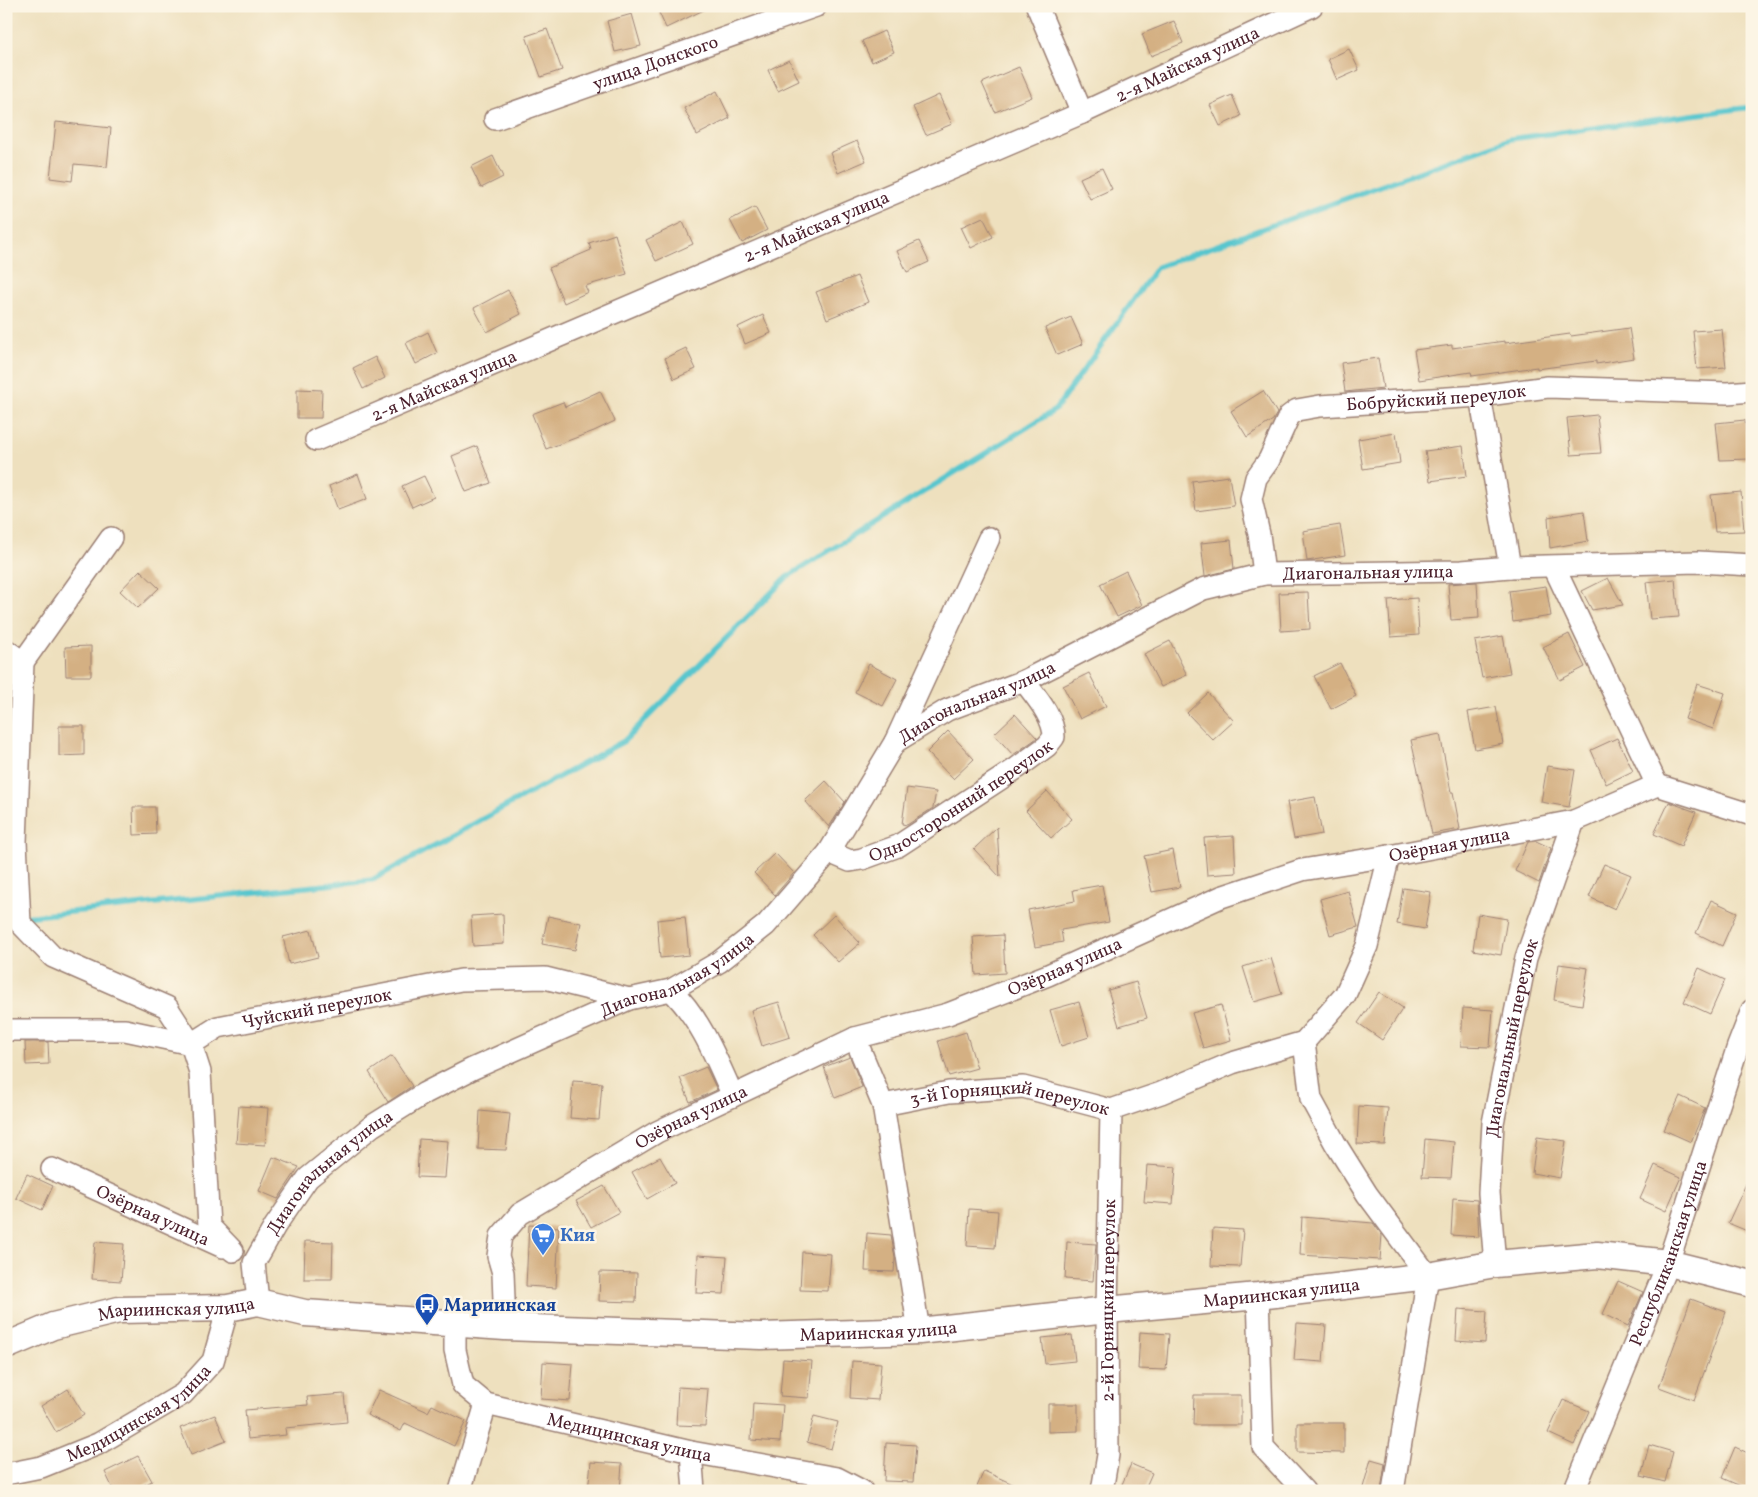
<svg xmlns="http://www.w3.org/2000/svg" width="1758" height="1497" font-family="Vollkorn,serif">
<rect width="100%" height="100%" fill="#fcf5e5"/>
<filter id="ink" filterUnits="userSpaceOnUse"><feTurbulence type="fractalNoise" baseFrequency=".02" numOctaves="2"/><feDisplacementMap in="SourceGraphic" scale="10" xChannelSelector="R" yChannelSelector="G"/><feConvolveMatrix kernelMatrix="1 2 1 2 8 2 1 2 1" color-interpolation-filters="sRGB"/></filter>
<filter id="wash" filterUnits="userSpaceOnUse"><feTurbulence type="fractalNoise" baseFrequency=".0096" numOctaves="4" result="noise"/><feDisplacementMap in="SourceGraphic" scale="20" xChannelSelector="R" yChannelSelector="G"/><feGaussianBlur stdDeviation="1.12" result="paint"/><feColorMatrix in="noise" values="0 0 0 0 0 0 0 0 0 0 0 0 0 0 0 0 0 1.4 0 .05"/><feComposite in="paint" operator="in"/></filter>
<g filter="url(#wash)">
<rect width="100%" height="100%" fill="#eee0be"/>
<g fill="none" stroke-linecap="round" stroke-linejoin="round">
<polyline stroke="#59c6ce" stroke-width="5.5" points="24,917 372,880 624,741 787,577 1055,410 1157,267 1510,139 1752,107"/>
</g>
<g id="blocks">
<g fill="#d4b083">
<polygon points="656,6 712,6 666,28"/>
<polygon points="632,14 641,46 615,52 607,21"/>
<polygon points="1174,21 1183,43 1151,56 1142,34"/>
<polygon points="547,29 562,70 541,77 526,36"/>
<polygon points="884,31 894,52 872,62 862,41"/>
<polygon points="1349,49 1359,70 1337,80 1328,59"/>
<polygon points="789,60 799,81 778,91 768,70"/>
<polygon points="1019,67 1032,97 995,112 982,83"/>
<polygon points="717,91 730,118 697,135 684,108"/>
<polygon points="939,95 952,124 926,135 913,107"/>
<polygon points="1232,95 1241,116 1220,126 1210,105"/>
<polygon points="56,122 111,128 107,167 74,164 72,181 50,178"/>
<polygon points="857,141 866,161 838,173 830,153"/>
<polygon points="493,156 503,177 481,188 471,167"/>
<polygon points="1102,168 1112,189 1090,199 1080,178"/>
<polygon points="755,207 767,230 742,243 730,220"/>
<polygon points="983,217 993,237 971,248 961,227"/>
<polygon points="683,222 693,244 656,261 646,240"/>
<polygon points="615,234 627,274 585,286 588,292 564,303 549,268 591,250 589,243"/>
<polygon points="919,241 929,262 907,272 897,251"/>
<polygon points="857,276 868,302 827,319 816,292"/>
<polygon points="508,290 521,314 487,332 474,308"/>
<polygon points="763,315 771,333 745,344 738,327"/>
<polygon points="1071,317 1083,344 1057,355 1045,328"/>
<polygon points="1629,328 1634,358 1596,364 1596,361 1537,369 1537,367 1472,376 1471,372 1419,380 1414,350 1452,345 1452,348 1505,341 1505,343 1570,334 1571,336"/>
<polygon points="1722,329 1726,367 1697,369 1693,331"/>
<polygon points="428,332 437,353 416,364 406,343"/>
<polygon points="686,348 696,369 674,379 665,358"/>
<polygon points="375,357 385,378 363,389 353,368"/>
<polygon points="1378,358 1383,388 1345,392 1341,363"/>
<polygon points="297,389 322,390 321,418 297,418"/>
<polygon points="600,391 615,421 594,431 546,449 532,414 563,402 565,407"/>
<polygon points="1263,391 1277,413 1273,420 1247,437 1231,411"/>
<polygon points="1597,415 1601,453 1571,455 1567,418"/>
<polygon points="1745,420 1749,459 1720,460 1716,423"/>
<polygon points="1396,433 1400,463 1363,469 1358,439"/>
<polygon points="477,446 491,483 466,492 452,456"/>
<polygon points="1463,446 1467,476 1430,481 1425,451"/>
<polygon points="358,474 367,499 338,510 329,486"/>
<polygon points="424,476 434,497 412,507 402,486"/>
<polygon points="1229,476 1234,506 1196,511 1192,481"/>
<polygon points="1741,492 1744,531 1715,532 1711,495"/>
<polygon points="1584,511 1588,541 1550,548 1548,517"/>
<polygon points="1340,525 1345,555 1307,561 1303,531"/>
<polygon points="1231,540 1234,569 1205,576 1201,543"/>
<polygon points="140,570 159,588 138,608 120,591"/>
<polygon points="1126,571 1142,605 1117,617 1100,584"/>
<polygon points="1608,578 1623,605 1592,610 1582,591"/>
<polygon points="1675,579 1679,617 1650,619 1646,582"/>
<polygon points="1477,582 1479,618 1451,620 1448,584"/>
<polygon points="1546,586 1551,616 1513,622 1509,591"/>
<polygon points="1308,592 1310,629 1281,631 1279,593"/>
<polygon points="1417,598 1419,635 1391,637 1388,600"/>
<polygon points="1569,634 1585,667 1560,680 1543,647"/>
<polygon points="1503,636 1510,673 1482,678 1475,641"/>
<polygon points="1170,641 1187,675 1161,687 1144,654"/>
<polygon points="91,646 91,676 66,676 65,647"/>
<polygon points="1340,663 1356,696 1331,709 1314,676"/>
<polygon points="869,664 897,679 883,706 855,692"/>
<polygon points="1089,673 1106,706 1080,719 1063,686"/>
<polygon points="1697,684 1725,693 1713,729 1685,719"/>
<polygon points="1208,693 1234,721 1213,740 1187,713"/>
<polygon points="1496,707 1503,744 1475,749 1468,712"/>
<polygon points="1015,714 1037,738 1013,755 994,734"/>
<polygon points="59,726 84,726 84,755 59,756"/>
<polygon points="948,731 974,759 953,779 927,752"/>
<polygon points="1440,734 1451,792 1453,792 1460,829 1432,834 1411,740"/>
<polygon points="1617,738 1633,771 1606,784 1591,750"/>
<polygon points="1547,766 1575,770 1569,807 1541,802"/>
<polygon points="826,781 845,802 829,827 805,801"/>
<polygon points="907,788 936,792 933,808 907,825 902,824"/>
<polygon points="1047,791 1072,819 1051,838 1026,811"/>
<polygon points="1315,797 1322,834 1294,839 1287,802"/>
<polygon points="1669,802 1696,812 1681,846 1654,834"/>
<polygon points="133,807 155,807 156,834 134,835"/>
<polygon points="997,827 1000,877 974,849"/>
<polygon points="1234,836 1236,873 1207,875 1204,838"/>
<polygon points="1536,841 1551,848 1539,883 1515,871 1528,842"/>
<polygon points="1173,850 1180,887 1152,892 1144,856"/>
<polygon points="775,853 794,873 775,895 754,873"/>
<polygon points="1604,864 1631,875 1615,909 1589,897"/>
<polygon points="1102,885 1109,922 1061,930 1063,942 1035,947 1028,910 1075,901 1073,890"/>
<polygon points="1403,888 1431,892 1425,929 1397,924"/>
<polygon points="1348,891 1358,927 1330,935 1320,899"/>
<polygon points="1711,900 1737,912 1722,946 1696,933"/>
<polygon points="503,914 504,944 473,946 471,916"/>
<polygon points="1478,914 1507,919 1501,955 1473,950"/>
<polygon points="834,915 860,943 838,962 813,935"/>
<polygon points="548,916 581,923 575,950 542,944"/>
<polygon points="685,917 689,955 660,958 657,920"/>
<polygon points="311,930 318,957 289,964 283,937"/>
<polygon points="1003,935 1005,973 976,975 973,937"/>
<polygon points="1271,958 1282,994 1254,1002 1243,967"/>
<polygon points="1559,964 1588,968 1582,1005 1554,1000"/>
<polygon points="1699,968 1725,980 1710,1014 1684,1002"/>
<polygon points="1136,982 1147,1018 1119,1026 1108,990"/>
<polygon points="1379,992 1403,1008 1382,1040 1358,1023"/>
<polygon points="779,1002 790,1037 762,1046 751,1010"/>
<polygon points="1079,1002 1089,1037 1061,1046 1050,1010"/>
<polygon points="1221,1005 1231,1040 1203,1048 1192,1013"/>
<polygon points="1463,1008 1493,1010 1490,1047 1461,1046"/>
<polygon points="966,1032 977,1068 949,1076 938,1041"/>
<polygon points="25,1042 48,1042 49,1064 26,1065"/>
<polygon points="392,1056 412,1086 388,1102 369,1072"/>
<polygon points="850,1057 862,1087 835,1098 824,1067"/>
<polygon points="706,1067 717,1090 690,1102 680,1078"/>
<polygon points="573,1081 602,1083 599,1120 570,1118"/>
<polygon points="1680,1096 1705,1108 1691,1142 1664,1130"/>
<polygon points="239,1106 268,1108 265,1145 236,1143"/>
<polygon points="1359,1106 1388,1108 1385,1145 1357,1144"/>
<polygon points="480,1111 510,1114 506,1150 478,1149"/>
<polygon points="1537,1137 1566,1141 1560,1178 1532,1173"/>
<polygon points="419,1139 448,1141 445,1178 417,1177"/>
<polygon points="1425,1139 1454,1142 1451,1178 1422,1177"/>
<polygon points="273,1157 299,1167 278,1199 259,1191"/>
<polygon points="660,1157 675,1183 647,1199 632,1172"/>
<polygon points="1147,1165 1176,1167 1173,1204 1144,1202"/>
<polygon points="1655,1165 1681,1177 1666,1211 1640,1199"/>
<polygon points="1752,1171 1752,1233 1728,1223"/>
<polygon points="27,1174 53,1186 42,1210 16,1198"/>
<polygon points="604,1186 619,1212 591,1227 576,1201"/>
<polygon points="1453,1198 1477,1200 1479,1237 1451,1235"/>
<polygon points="969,1209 998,1211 995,1248 967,1246"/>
<polygon points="1302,1217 1373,1223 1382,1235 1380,1260 1300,1255"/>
<polygon points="529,1225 559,1227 556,1288 526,1286"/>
<polygon points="1213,1228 1243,1230 1240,1267 1211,1266"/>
<polygon points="867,1233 891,1235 895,1258 894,1272 865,1271"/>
<polygon points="305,1241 333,1242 332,1279 304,1279"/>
<polygon points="95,1242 124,1244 121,1281 92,1279"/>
<polygon points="1067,1242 1096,1244 1093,1281 1065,1279"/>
<polygon points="802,1252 831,1254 828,1291 800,1290"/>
<polygon points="698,1255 727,1257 724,1294 696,1293"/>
<polygon points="600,1272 637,1273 636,1302 599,1301"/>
<polygon points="1618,1281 1643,1292 1628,1326 1603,1314"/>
<polygon points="1691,1299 1726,1312 1694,1400 1659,1387"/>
<polygon points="1458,1309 1487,1311 1485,1343 1456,1341"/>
<polygon points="1297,1323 1326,1325 1323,1362 1294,1360"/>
<polygon points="1140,1332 1169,1334 1166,1370 1138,1369"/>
<polygon points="1072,1335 1075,1361 1045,1364 1042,1338"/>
<polygon points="783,1359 812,1361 809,1398 780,1396"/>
<polygon points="852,1361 881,1363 878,1400 850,1398"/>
<polygon points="543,1362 573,1364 570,1401 541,1399"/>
<polygon points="678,1387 708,1389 705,1426 676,1425"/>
<polygon points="68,1389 84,1415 56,1432 41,1406"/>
<polygon points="379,1390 428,1412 432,1405 466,1421 454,1446 405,1423 401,1431 367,1415"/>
<polygon points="344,1394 347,1422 285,1428 286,1435 248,1439 245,1410 308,1405 307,1397"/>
<polygon points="1194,1395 1241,1395 1241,1425 1193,1425"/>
<polygon points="1563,1400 1589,1411 1574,1445 1548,1433"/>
<polygon points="753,1403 783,1405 780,1442 751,1440"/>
<polygon points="1048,1404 1078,1404 1078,1431 1048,1432"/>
<polygon points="215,1415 226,1441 191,1455 180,1428"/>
<polygon points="814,1416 838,1422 831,1449 807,1442"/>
<polygon points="1297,1423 1344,1423 1344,1453 1297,1452"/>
<polygon points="886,1443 916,1445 913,1482 884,1481"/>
<polygon points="1649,1445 1673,1452 1665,1482 1641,1476"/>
<polygon points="1735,1447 1752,1455 1752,1491 1722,1478"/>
<polygon points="138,1456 152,1481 132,1491 114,1491 105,1472"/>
<polygon points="1371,1459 1385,1463 1381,1491 1362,1491"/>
<polygon points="591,1462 622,1464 620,1491 588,1491"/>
<polygon points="1131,1464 1152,1473 1144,1491 1119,1491"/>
<polygon points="984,1471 1028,1491 975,1491"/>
</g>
</g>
</g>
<g filter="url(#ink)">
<use href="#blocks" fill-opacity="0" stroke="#9c8074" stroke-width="1"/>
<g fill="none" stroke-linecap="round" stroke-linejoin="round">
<defs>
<g id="minor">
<polyline points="1037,6 1082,113"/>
<path id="s1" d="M 495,119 L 816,6"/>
<polyline points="1480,396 1510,567"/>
<path id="s2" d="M 316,440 L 1082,113 L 1312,6"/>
<polyline points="1554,567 1657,785"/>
<path id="s3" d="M 1264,574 L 1259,534 L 1251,499 L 1256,478 L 1269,460 L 1289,416 L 1297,410 L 1320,406 L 1480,396 L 1548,387 L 1727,393 L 1752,391"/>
<polyline points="6,650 23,662 16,842 20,923 53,957 167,1007 191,1044 200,1072 209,1226 233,1251"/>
<polyline points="23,662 111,538"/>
<polyline points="895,742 989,538"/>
<path id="s4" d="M 829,852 L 850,861 L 862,859 L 898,846 L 1017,768 L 1047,746 L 1054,737 C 1054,717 1036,697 1024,681"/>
<path d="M 671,990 C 701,1019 716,1058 733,1096"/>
<path id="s5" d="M 6,1030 L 125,1030 L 191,1044 L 218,1027 L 461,980 L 545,978 L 629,999"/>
<polyline points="855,1038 883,1105 919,1331"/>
<polyline points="1304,1042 1311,1099 1335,1143 1367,1194 1428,1276 1393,1491"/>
<path id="s6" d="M 883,1105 L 949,1092 L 1023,1087 L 1111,1110 L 1161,1093 L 1232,1063 L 1304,1042 L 1345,995 L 1367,946 L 1389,856"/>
<path id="s7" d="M 52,1169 L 223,1247"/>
<path id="s8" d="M 1495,1264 L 1489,1193 L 1493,1123 L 1526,958 L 1574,821"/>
<polyline points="1258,1296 1263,1447 1304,1491"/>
<path id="s9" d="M 258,1302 L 254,1263 L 275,1226 L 308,1178 L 372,1126 L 425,1093 L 472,1069 L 629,999 L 671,990 L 719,962 L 766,925 L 829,852 L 895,742 L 947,710 L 1024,681 L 1203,589 L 1264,574 L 1462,571 L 1510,567 L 1698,562 L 1752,565"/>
<path id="s10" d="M 455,1324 L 455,1350 L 463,1385 L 486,1404 L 691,1452 L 837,1478 L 862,1491"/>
<path id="s11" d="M 505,1327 L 503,1273 L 498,1256 L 501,1236 L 520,1214 L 657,1132 L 855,1038 L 948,1014 L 1048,975 L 1221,897 L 1302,870 L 1389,856 L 1574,821 L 1657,785 L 1752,815"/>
<polyline points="691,1452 694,1491"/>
<path id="s12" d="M 6,1474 L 41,1467 L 98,1444 L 183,1394 L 213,1361 L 228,1308"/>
<polyline points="460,1491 486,1404"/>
<path id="s13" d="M 1102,1491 L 1108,1455 L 1107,1310 L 1111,1110"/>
<path id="s14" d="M 1574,1491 L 1668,1263 L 1738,1046 L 1752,1010"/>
</g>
<g id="major">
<path id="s15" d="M 6,1346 L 53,1326 L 119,1310 L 228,1308 L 258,1302 L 305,1313 L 505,1327 L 761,1336 L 919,1331 L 1107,1310 L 1258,1296 L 1428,1276 L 1495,1264 L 1597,1255 L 1668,1263 L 1752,1284"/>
</g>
</defs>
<use href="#minor" stroke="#9c8074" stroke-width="24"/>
<use href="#major" stroke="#9c8074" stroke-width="29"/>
<use href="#minor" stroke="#fff" stroke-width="21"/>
<use href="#major" stroke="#fff" stroke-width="26"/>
</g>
</g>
<defs>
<symbol id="supermarket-pin" viewBox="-11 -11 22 30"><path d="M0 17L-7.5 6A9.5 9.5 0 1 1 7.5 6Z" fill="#3f7fe0" stroke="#fcf5e5"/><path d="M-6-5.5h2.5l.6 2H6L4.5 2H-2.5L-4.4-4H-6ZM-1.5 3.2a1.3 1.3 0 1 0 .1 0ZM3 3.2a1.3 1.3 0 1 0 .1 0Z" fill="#fff"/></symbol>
<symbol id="bus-pin" viewBox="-11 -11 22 30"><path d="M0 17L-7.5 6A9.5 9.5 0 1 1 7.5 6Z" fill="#1a4fb4" stroke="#fcf5e5"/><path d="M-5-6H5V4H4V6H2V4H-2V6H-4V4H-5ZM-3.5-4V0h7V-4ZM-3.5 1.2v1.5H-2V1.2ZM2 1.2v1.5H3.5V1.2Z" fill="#fff"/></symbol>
</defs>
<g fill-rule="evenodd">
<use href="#supermarket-pin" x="529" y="1221" width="28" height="38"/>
<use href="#bus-pin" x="413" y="1291" width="28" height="38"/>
</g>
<g text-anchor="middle" stroke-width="5" stroke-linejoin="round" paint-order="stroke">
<g font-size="18" fill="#4a1f2b" stroke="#fcf5e5">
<text dy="6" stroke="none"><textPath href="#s1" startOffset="170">улица Донского</textPath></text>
<text dy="6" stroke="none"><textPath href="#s2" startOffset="949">2-я Майская улица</textPath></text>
<text dy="6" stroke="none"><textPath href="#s2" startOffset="544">2-я Майская улица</textPath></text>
<text dy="6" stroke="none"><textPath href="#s2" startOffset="139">2-я Майская улица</textPath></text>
<text dy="6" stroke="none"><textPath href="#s3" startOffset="318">Бобруйский переулок</textPath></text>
<text dy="6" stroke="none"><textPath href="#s9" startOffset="1404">Диагональная улица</textPath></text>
<text dy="6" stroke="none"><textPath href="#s9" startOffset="984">Диагональная улица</textPath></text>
<text dy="6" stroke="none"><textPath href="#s4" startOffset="150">Односторонний переулок</textPath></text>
<text dy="6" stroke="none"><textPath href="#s11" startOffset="1128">Озёрная улица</textPath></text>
<text dy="6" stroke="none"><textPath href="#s11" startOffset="722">Озёрная улица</textPath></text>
<text dy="6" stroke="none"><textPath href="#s9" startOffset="564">Диагональная улица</textPath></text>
<text dy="6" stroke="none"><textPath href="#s5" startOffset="319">Чуйский переулок</textPath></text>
<text dy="6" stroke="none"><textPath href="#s8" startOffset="228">Диагональный переулок</textPath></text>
<text dy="6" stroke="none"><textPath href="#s6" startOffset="129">3-й Горняцкий переулок</textPath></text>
<text dy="6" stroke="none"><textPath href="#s11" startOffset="318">Озёрная улица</textPath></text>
<text dy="6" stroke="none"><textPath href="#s9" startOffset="159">Диагональная улица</textPath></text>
<text dy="6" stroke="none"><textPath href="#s7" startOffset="111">Озёрная улица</textPath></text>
<text dy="6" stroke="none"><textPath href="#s14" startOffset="256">Республиканская улица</textPath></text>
<text dy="6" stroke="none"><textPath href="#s15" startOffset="1286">Мариинская улица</textPath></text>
<text dy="6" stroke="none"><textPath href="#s13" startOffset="191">2-й Горняцкий переулок</textPath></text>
<text dy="6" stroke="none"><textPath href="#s15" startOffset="176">Мариинская улица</textPath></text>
<text dy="6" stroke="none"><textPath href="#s15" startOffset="881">Мариинская улица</textPath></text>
<text dy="6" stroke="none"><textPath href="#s12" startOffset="148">Медицинская улица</textPath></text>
<text dy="6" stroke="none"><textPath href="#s10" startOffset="239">Медицинская улица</textPath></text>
</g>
<g font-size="18" font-weight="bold" fill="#366cbe" stroke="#fcf5e5" text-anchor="start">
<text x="560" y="1241">Кия</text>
</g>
<g font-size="18" font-weight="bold" fill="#164399" stroke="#fcf5e5" text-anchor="start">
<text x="444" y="1311">Мариинская</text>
</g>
</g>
<rect width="1758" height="1497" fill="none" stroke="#fcf5e5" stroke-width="25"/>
</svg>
